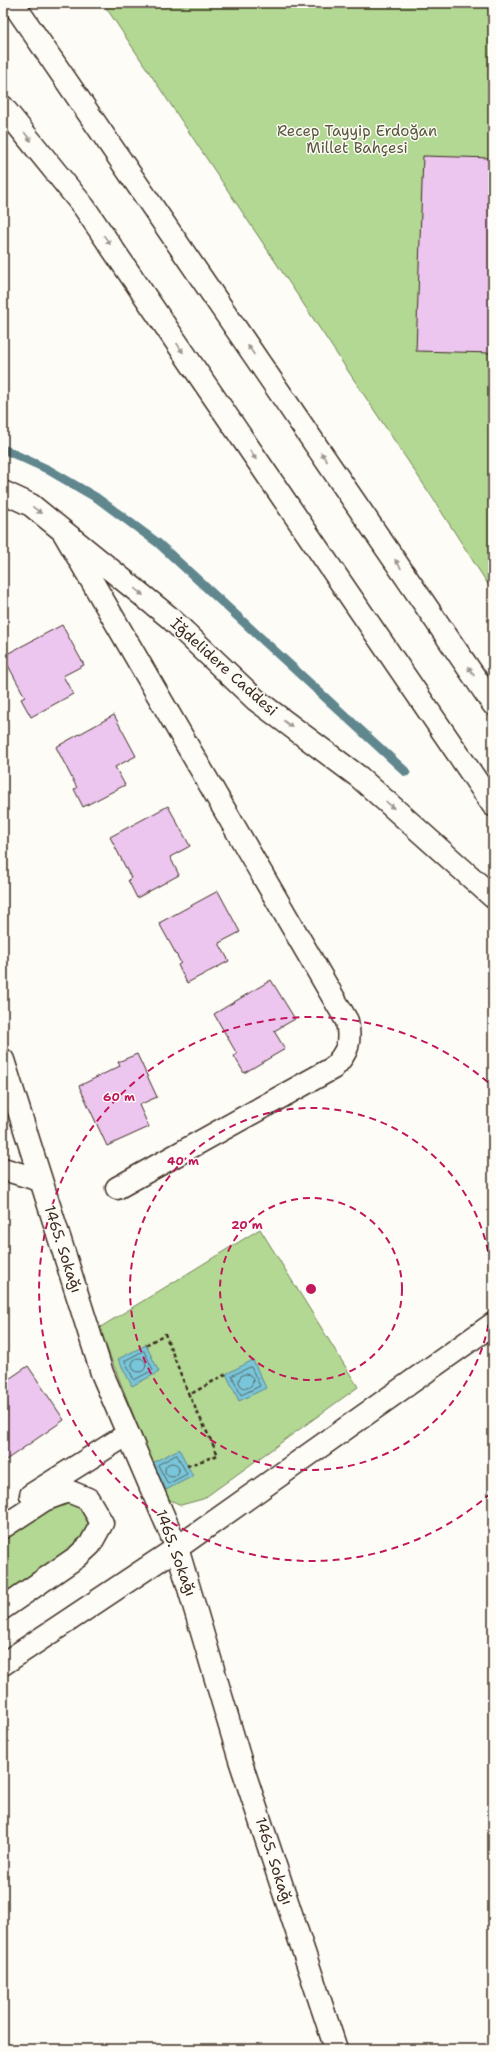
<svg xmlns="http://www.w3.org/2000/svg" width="496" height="2052" font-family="'Shantell Sans',sans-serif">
<rect width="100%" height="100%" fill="#fdfcf7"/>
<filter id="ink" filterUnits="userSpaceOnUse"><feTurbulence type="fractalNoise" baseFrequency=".025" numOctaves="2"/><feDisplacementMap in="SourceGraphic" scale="8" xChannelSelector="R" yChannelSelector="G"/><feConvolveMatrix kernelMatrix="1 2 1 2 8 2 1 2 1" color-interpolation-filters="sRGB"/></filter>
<g filter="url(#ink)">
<g fill="#b2d893" stroke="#768158">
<polygon points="103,3 493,3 493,592 430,494"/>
<polygon points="260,1229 358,1387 203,1499 181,1505 166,1498 99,1328"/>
<polygon points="68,1491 102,1523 3,1608 3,1527"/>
</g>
<g fill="#79c5d9" stroke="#60878e">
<polygon points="146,1345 159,1372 132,1386 118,1359"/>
<polygon points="253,1360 266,1388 239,1401 226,1374"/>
<polygon points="179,1449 193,1476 166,1490 152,1463"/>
</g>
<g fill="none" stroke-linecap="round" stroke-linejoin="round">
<g stroke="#546869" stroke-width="1">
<polygon points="144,1351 153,1370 134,1380 125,1361"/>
<circle cx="139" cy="1365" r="7"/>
<polygon points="251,1367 260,1386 241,1395 232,1376"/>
<circle cx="246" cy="1381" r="7"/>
<polygon points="177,1455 187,1474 168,1484 158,1465"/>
<circle cx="172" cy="1470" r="7"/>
</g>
<polyline stroke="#60878e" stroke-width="9" points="3,449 47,469 97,498 158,543 406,772"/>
</g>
<g fill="#ecc6ef" stroke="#3b2a1e">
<polygon points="423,156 493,158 493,353 416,351"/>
<polygon points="62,625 84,665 63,676 73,694 31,717 21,699 25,697 3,656"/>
<polygon points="114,715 136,756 115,767 125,785 83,807 74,789 77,788 56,747"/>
<polygon points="168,806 190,846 170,857 179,875 137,898 128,880 131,878 110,837"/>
<polygon points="218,891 240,932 219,943 229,961 187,983 178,965 181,963 159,923"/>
<polygon points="271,980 295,1019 274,1031 285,1049 244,1073 234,1056 237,1054 214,1014"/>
<polygon points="137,1054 157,1097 139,1105 149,1127 107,1146 79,1086 120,1066 118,1062"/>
<polygon points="28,1366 64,1420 3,1462 3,1408 8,1405 3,1398 3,1383"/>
</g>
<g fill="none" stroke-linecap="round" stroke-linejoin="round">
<defs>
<g id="street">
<path d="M 64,533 L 347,1021 C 351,1043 348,1052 333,1068 L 117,1188"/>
<polyline points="3,1060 102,1373 177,1548 240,1760 336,2049"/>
<polyline points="3,1169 40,1180"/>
<polyline points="31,1495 128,1434"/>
<polyline points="3,1527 44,1500 68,1491 88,1499 102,1523 90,1545 77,1557 3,1608"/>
<polyline points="3,1664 177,1548 493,1324"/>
</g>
<g id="secondary">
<polyline points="13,3 493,704"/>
<polyline points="3,107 84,207 493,805"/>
<polyline points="3,492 31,505 169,617 256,700 359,777 493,897"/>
</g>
</defs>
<use href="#street" stroke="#3b2a1e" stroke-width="25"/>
<use href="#secondary" stroke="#3b2a1e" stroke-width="25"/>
<g stroke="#3b2a1e" stroke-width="2.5" stroke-dasharray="4 3" stroke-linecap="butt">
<polyline points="146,1345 165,1334 189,1395 226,1374"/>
<polyline points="187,1466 218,1455 189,1395"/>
</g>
<use href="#street" stroke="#fdfcf7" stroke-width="22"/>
<use href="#secondary" stroke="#fdfcf7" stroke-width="22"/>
</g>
<defs><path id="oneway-solid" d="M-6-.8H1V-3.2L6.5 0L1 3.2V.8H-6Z"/></defs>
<g fill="#9c938a">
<use href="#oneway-solid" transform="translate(28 137) rotate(51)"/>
<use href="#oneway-solid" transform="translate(107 240) rotate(55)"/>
<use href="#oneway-solid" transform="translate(180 348) rotate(56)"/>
<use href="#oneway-solid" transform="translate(251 350) rotate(-124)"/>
<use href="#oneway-solid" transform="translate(253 455) rotate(56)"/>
<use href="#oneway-solid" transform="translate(324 457) rotate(-124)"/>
<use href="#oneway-solid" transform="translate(37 510) rotate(38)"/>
<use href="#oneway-solid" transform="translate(398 564) rotate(-124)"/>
<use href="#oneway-solid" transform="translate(139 592) rotate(39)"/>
<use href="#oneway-solid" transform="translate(471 671) rotate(-124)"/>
<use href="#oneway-solid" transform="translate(288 724) rotate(37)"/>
<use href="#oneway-solid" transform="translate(390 805) rotate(42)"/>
</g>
</g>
<g fill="none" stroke="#c2185b" stroke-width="2" stroke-dasharray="7 5">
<circle cx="311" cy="1289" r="91"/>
<circle cx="311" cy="1289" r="181"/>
<path d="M491 1493A272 272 0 1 1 491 1085"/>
</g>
<g text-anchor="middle" stroke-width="3" stroke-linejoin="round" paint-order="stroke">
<g font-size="15" fill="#59563b" stroke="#fdfcf7">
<text x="357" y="136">Recep Tayyip Erdoğan<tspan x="357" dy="17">Millet Bahçesi</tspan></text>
</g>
<g font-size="15" fill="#3b2a1e" stroke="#fdfcf7">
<text transform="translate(224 667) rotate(42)" y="5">İğdelidere Caddesi</text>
<text transform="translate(63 1249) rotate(72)" y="5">1465. Sokağı</text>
<text transform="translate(176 1553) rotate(70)" y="5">1465. Sokağı</text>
<text transform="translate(274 1861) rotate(72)" y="5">1465. Sokağı</text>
</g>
</g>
<circle cx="311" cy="1289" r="6" fill="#c2185b" stroke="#fdfcf7" stroke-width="2"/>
<g font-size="12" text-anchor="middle" font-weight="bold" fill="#c2185b" stroke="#fdfcf7" stroke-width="3" stroke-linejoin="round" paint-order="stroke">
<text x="119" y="1101">60 m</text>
<text x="183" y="1165">40 m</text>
<text x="247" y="1229">20 m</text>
</g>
<rect width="496" height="2052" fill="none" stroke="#fdfcf7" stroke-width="16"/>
<rect x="8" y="8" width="480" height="2036" fill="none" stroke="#3b2a1e" stroke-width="1.5" filter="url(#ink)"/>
</svg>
